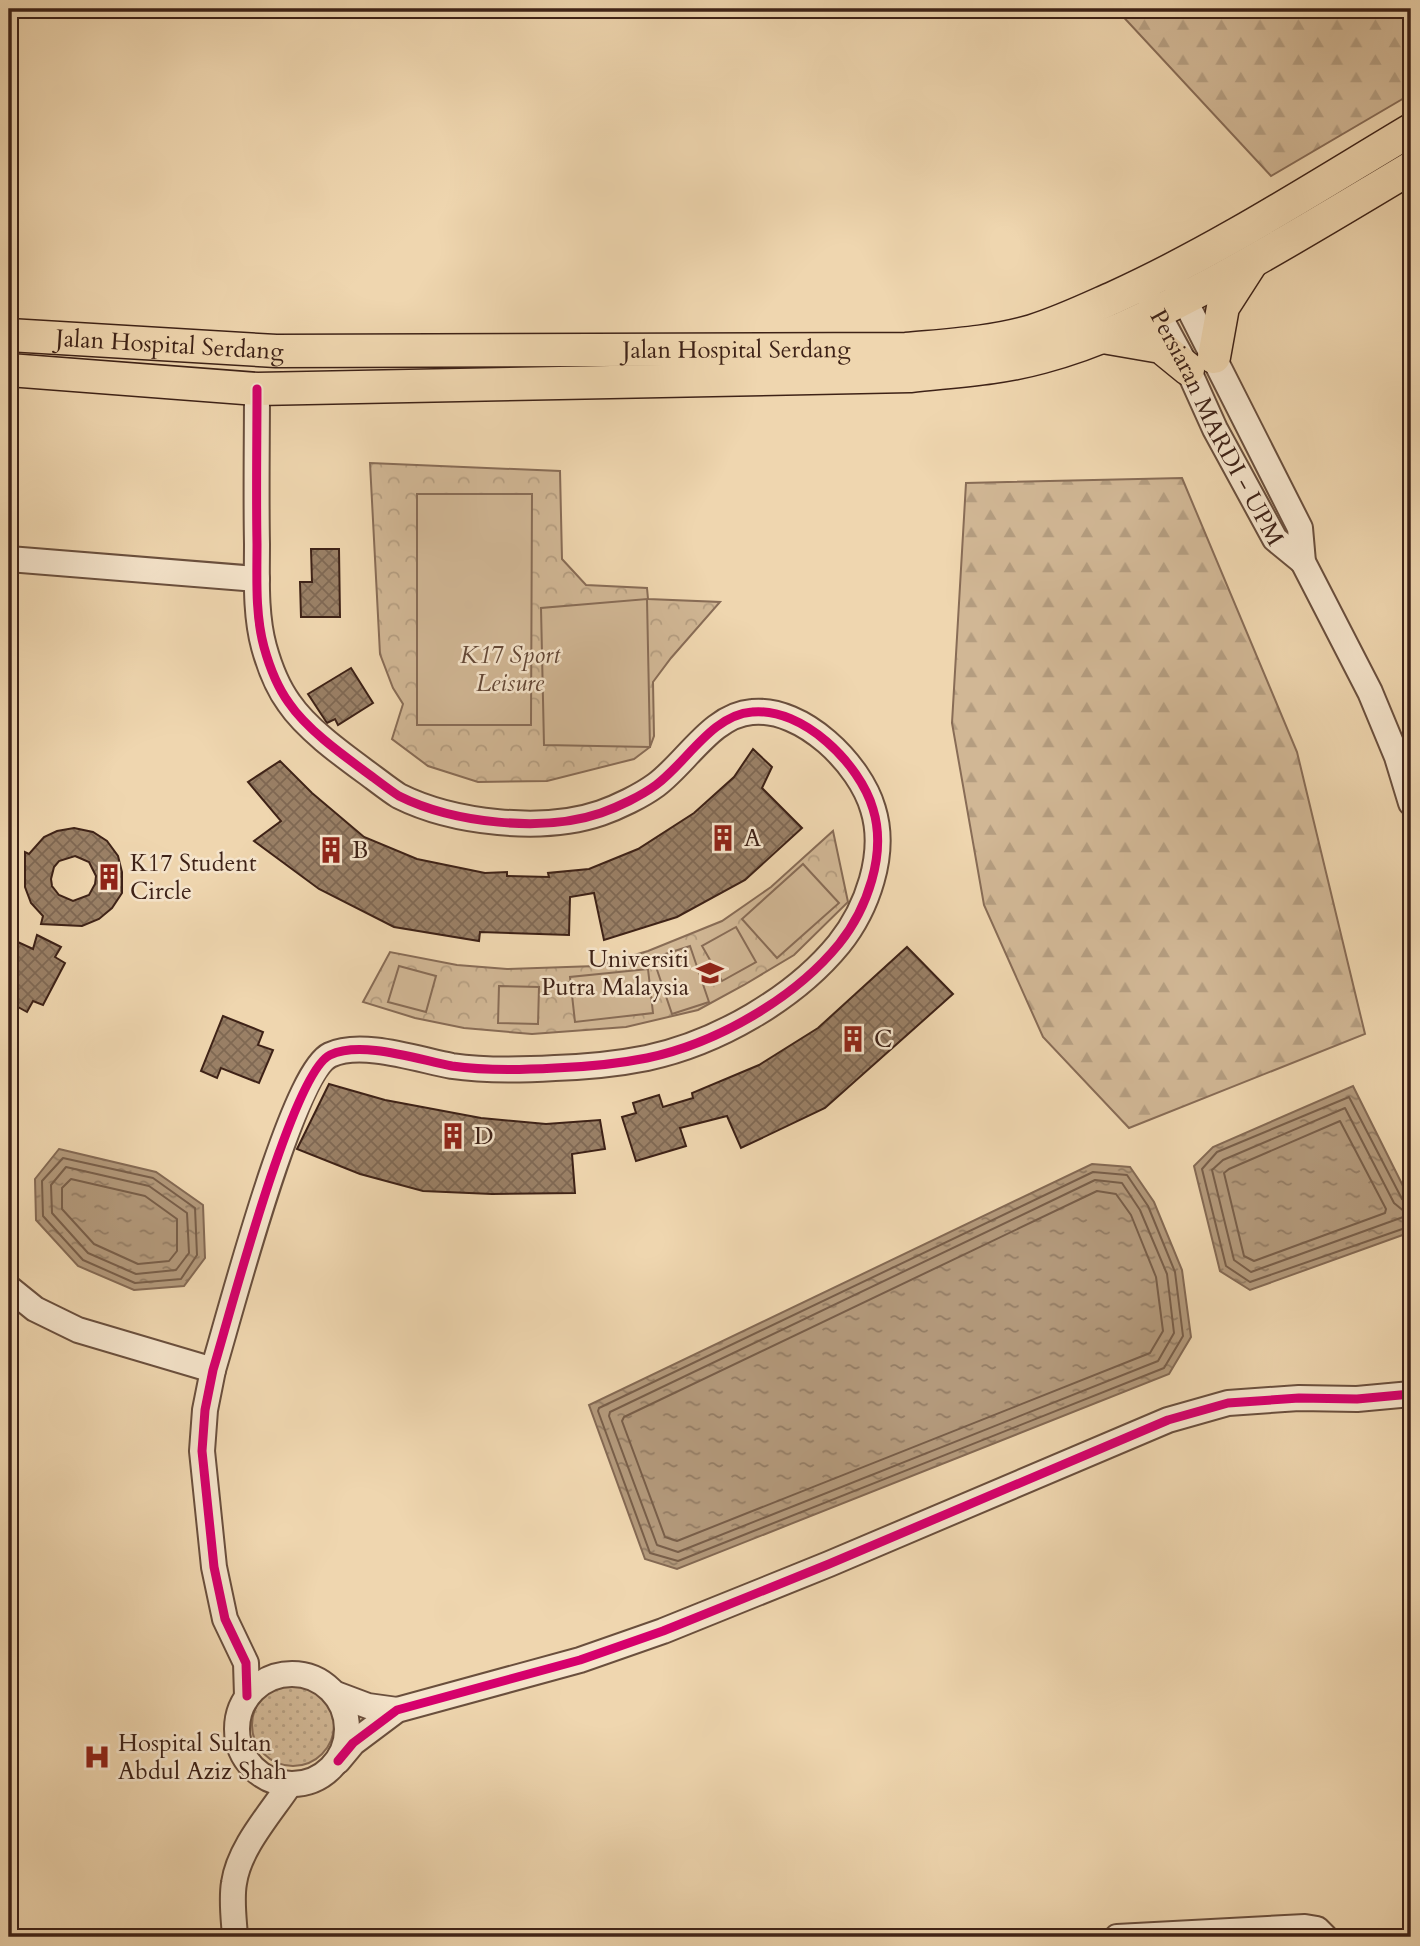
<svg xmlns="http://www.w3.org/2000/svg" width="1420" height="1946" font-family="Cardo,serif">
<defs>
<pattern id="grass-dots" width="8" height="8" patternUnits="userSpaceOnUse" patternTransform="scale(1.75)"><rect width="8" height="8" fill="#d1b795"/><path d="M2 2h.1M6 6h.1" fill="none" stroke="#b49d80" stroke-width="1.8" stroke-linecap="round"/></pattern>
<pattern id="forest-firs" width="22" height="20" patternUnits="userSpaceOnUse" patternTransform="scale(1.75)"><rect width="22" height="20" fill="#d1b795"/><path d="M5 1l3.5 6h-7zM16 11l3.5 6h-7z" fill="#b49d80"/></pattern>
<pattern id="park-crowns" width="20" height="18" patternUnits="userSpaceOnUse" patternTransform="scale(1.75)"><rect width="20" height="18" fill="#d1b795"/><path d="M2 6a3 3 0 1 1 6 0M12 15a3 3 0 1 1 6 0" fill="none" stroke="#b49d80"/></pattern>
<pattern id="water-ripples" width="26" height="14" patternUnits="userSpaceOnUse" patternTransform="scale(1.75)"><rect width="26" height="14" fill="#b3997b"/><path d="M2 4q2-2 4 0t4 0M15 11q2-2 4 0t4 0" fill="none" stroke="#937c64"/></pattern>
<pattern id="building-cross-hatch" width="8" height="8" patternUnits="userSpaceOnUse" patternTransform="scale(1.75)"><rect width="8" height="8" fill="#9a8066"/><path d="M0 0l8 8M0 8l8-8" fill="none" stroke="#7f6853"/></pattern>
</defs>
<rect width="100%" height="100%" fill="#efd6af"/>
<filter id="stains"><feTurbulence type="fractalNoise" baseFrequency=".00286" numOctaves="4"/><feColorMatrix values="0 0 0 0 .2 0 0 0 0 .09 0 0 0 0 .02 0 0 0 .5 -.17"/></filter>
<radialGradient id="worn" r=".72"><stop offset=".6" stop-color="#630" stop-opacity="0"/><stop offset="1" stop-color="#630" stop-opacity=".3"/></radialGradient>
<circle fill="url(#grass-dots)" stroke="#886c56" stroke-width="2" cx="293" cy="1725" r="41"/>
<g fill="url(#forest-firs)" stroke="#886c56" stroke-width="2">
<polygon points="1116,9 1411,9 1411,94 1271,176"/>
<polygon points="1182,478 1297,752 1365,1034 1129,1128 1043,1037 984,905 952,723 966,483"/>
</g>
<g fill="url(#park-crowns)" stroke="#886c56" stroke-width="2">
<polygon points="370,463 560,471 562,559 586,585 647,588 648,599 720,602 671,658 653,682 654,736 650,747 634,759 547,781 478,782 428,766 392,739 403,704 393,688 380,654"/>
<polygon points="833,831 848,902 794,955 744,985 698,1010 626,1027 532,1034 464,1028 415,1018 363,1002 390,952 457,965 507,969 596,966 648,951 722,921 771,887"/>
</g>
<g fill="#d1b795" stroke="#886c56" stroke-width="2">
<polygon points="417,494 532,494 531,725 417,725"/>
<polygon points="647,599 650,747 544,745 541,608"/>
<polygon points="803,864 839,903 777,958 742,919"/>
<polygon points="736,927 756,962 722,981 702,946"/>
<polygon points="690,946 709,1002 672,1014 653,958"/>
<polygon points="399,966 436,976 426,1012 388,1002"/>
<polygon points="648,969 653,1013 575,1022 570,977"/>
<polygon points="499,986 539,987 538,1024 498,1023"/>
</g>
<g fill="url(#water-ripples)" stroke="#846953" stroke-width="2">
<polygon points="1353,1086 1411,1202 1411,1232 1250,1290 1220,1271 1194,1166 1213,1147"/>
<polygon points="59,1149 156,1172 203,1205 205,1258 184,1286 134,1290 78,1266 36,1220 35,1179"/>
<polygon points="1092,1164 1130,1167 1154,1202 1182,1270 1191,1337 1169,1374 677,1569 645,1559 589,1405"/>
</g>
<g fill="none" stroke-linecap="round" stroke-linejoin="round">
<g stroke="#785e49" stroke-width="2">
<polygon points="1345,1108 1394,1203 1405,1212 1406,1216 1251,1272 1234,1260 1212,1170 1223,1160"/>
<polygon points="1340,1121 1386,1209 1385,1213 1254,1261 1244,1256 1224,1173 1229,1169"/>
<polygon points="63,1158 153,1178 195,1208 197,1255 181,1279 135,1283 83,1260 43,1216 42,1181"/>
<polygon points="66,1167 149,1186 187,1213 189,1253 176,1270 136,1274 88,1253 52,1213 51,1185"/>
<polygon points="1093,1172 1127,1175 1148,1206 1175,1272 1183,1336 1164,1368 678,1561 650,1553 598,1411 599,1408"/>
<polygon points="71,1179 145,1196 177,1219 177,1251 169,1261 138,1264 94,1244 62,1209 62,1188"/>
<polygon points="1095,1180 1122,1183 1140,1210 1167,1274 1174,1333 1158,1361 678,1552 657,1545 609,1416 610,1412"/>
<polygon points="1097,1191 1116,1194 1131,1215 1156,1277 1163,1331 1150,1353 677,1541 665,1537 622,1421 624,1417"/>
<polyline points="1411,1203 1402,1199 1349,1097 1217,1152 1202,1169 1226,1266 1250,1282 1411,1226"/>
</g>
</g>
<g fill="url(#building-cross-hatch)" stroke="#3e2217" stroke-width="2" fill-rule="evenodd">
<polygon points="311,549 339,549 340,617 301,617 300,582 312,582"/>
<polygon points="351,668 373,703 338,725 335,719 327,723 308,694"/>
<polygon points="753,749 772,767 762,788 802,828 745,880 677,917 604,940 594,893 570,897 569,935 480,932 479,941 394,927 319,889 254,841 281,821 248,782 280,761 312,793 364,837 417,859 485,873 507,872 507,876 549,877 548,873 589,869 638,849 694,813 734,777"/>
<path d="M 74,828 L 93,832 L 107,841 L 118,856 L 122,872 L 122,893 L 112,908 L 99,919 L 82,926 L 41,924 L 43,916 L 31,903 L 25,887 L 25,852 L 29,854 L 44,837 L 57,831 ZM 75,856 L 89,862 L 96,876 L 95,884 L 89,895 L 73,901 L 59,895 L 52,886 L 51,879 L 54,867 L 59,861 Z"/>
<polygon points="37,935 61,947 55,957 65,963 43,1005 33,1001 27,1012 9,1002 9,959 18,942 33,949"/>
<polygon points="907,947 953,994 825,1108 741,1148 727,1116 680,1128 686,1146 636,1161 622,1117 636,1113 633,1103 659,1095 663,1107 693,1098 692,1093 759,1065 818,1028"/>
<polygon points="223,1016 263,1032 258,1045 273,1050 259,1083 221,1068 217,1078 201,1071"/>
<polygon points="329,1084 385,1100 481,1118 546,1124 600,1120 605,1149 572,1154 575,1193 492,1194 423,1191 360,1174 297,1149"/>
</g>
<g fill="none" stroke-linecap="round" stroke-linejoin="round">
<defs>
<g id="minor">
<polyline points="1176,283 1300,528 1303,562 1370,692 1397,757 1411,803"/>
<path id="s1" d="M 1150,299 L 1188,369 L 1215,429 L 1275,539 L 1303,562"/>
<polyline points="9,559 257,579"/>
<polyline points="9,1288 35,1309 78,1330 213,1370"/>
<circle cx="292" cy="1729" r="55"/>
<polyline points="336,1694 368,1706 397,1710"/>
<path d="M 247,1696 L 246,1663 L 225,1619 L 214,1567 L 202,1451 L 205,1410 L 213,1370 C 229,1318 292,1073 330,1055 C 362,1040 419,1060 452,1066 C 486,1071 521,1070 555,1068 C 585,1067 617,1064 647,1058 C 717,1043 794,999 839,944 C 867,909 887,854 873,809 C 860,764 803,707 752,712 C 712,715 687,762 656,785 C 641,796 618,807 601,813 C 543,833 453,823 399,796 C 391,791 382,784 374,778 C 347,758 308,731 289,703 C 278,688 269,665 264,647 C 255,614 257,577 257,544 C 256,492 257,441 257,389"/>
<polyline points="338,1761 353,1743 397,1710 580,1660 663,1631 829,1564 1168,1420 1228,1403 1299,1398 1357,1399 1411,1394"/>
<path d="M 235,1937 C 234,1920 231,1900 234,1883 C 239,1848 270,1814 290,1784"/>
<polyline points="1117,1937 1305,1927 1317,1929 1325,1937"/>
</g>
<g id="major">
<path id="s2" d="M 9,335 L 276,351 L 906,349 C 949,345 991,343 1032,331 C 1061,322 1088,309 1115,297 C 1218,250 1314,188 1411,130"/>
<polyline points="1103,337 1161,347 1188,369"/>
<polyline points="1214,357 1223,307 1250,265"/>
<path d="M 9,370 L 257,389 L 910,376 C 954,371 999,369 1042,357 C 1099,342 1151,316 1204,288 C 1274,251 1342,209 1411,168"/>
</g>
</defs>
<use href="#minor" stroke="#6a4f3d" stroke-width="28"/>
<use href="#major" stroke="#3e2217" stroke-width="35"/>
<use href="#minor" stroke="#f5e4cb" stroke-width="24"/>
<use href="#major" stroke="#efd6af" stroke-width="32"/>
<defs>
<g id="cycleway">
<path d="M 247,1696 L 246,1663 L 225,1619 L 214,1567 L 202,1451 L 205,1410 L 213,1370 C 229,1318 292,1073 330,1055 C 362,1040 419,1060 452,1066 C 486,1071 521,1070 555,1068 C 585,1067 617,1064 647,1058 C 717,1043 794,999 839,944 C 867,909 887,854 873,809 C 860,764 803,707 752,712 C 712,715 687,762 656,785 C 641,796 618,807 601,813 C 543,833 453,823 399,796 C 391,791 382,784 374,778 C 347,758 308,731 289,703 C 278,688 269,665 264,647 C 255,614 257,577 257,544 C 256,492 257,441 257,389"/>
<polyline points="338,1761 353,1743 397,1710 580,1660 663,1631 829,1564 1168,1420 1228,1403 1299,1398 1357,1399 1411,1394"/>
</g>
</defs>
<use href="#cycleway" stroke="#f5e4cb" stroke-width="13"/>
<use href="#cycleway" stroke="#d6006c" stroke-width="9"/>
</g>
<defs>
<symbol id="building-bare" viewBox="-9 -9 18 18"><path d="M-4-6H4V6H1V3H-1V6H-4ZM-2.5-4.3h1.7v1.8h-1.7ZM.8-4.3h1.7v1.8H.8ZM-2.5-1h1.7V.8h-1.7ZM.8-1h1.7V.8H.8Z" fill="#8f2418" stroke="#f5e4cb" stroke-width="2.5" paint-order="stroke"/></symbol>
<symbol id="university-bare" viewBox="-9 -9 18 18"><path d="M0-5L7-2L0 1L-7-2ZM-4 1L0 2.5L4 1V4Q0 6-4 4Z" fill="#8f2418" stroke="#f5e4cb" stroke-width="2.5" paint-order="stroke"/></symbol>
<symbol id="hospital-bare" viewBox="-9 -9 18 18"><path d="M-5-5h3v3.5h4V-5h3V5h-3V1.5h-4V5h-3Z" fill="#8f2418" stroke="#f5e4cb" stroke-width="2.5" paint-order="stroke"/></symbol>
</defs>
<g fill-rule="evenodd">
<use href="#building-bare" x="704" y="819" width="38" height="38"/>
<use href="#building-bare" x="312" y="831" width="38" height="38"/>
<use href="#building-bare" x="90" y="858" width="38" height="38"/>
<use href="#university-bare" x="691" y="954" width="38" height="38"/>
<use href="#building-bare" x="834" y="1020" width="38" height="38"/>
<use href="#building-bare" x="434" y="1117" width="38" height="38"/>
<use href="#hospital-bare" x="78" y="1738" width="38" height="38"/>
</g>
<g text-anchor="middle" stroke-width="5" stroke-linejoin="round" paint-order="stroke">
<g font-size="24" fill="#3e2217" stroke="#f5e4cb">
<text dy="8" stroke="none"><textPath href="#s2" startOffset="161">Jalan Hospital Serdang</textPath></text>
<text dy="8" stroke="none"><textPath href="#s2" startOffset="728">Jalan Hospital Serdang</textPath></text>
<text dy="8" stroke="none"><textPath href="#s1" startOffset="145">Persiaran MARDI - UPM</textPath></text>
</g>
<g font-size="24" font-style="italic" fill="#634736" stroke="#f5e4cb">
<text x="510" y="663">K17 Sport<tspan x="510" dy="28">Leisure</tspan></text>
</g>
<g font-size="24" fill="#3e2217" stroke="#f5e4cb" text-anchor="start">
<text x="744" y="846">A</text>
<text x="352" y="858">B</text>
<text x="130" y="871">K17 Student<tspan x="130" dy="28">Circle</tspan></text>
<text x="689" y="967" text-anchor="end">Universiti<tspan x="689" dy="28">Putra Malaysia</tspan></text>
<text x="874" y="1047">C</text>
<text x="474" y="1144">D</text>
<text x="118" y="1751">Hospital Sultan<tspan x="118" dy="28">Abdul Aziz Shah</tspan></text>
</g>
</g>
<rect width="1420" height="1946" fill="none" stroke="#efd6af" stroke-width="35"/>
<rect x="10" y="10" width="1399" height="1925" fill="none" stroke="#3e2217" stroke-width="3.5"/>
<rect x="18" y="18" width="1385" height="1911" fill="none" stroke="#3e2217" stroke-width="2"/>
<rect width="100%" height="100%" filter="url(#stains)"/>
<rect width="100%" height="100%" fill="url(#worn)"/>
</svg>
